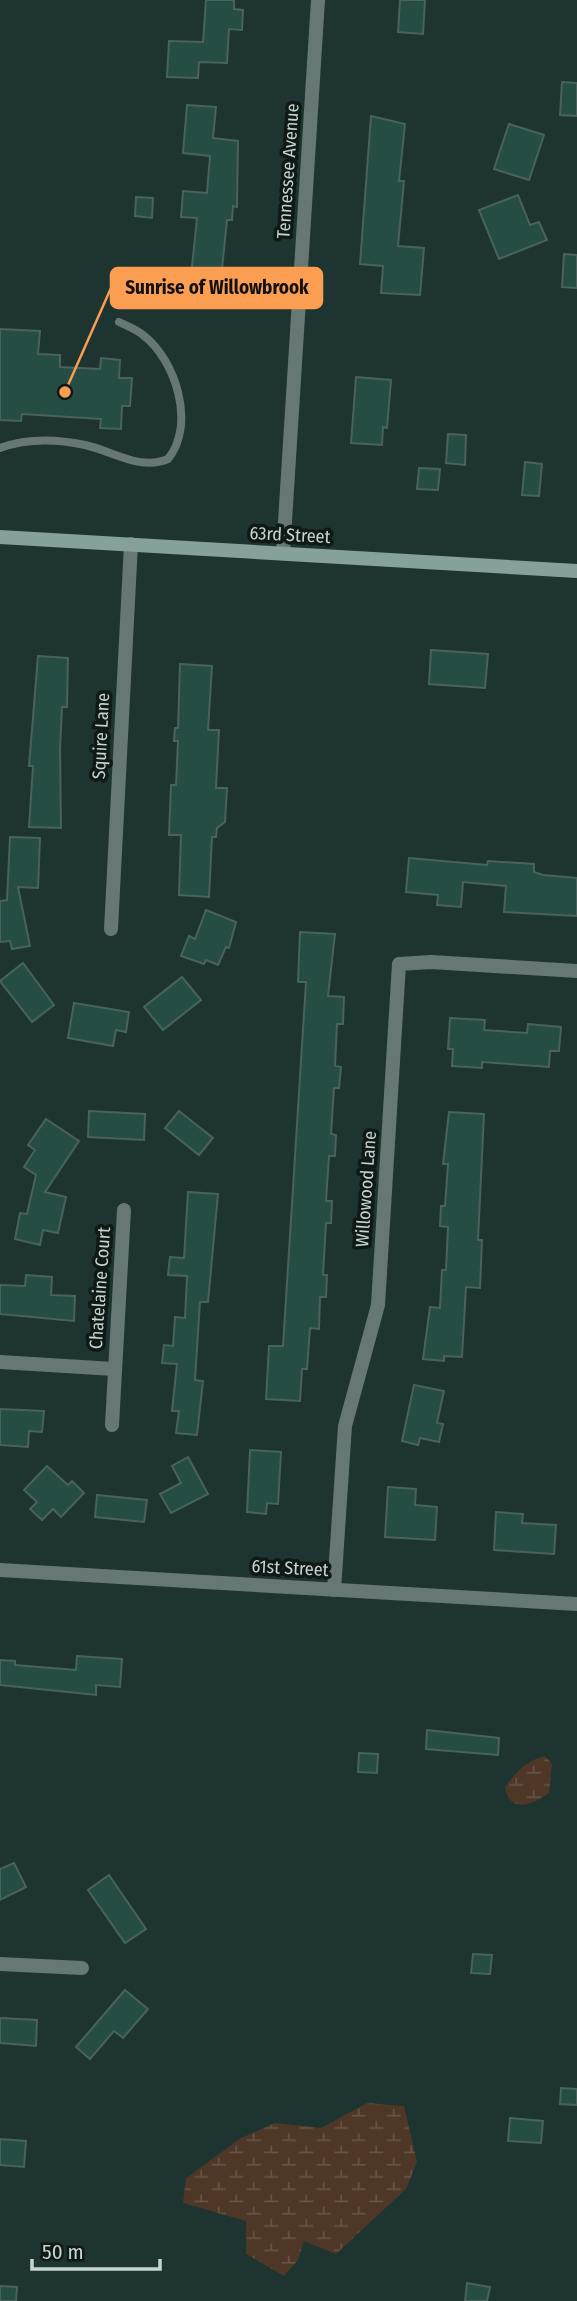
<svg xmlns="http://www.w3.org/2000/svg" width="577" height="2301" font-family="'Fira Sans Condensed',sans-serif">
<defs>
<pattern id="wetland-marsh" width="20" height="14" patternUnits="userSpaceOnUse" patternTransform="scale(1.75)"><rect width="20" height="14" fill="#4e3726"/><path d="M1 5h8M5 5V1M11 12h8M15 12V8" fill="none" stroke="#665344"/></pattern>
</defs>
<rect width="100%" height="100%" fill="#1d3430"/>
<g fill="url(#wetland-marsh)">
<path d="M 545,1756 L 552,1764 L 549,1793 C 533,1805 509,1814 505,1787 C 517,1771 526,1761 545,1756 Z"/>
<polygon points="367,2103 404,2106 417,2162 406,2189 336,2254 304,2241 298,2260 284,2276 246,2254 246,2221 183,2203 186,2178 241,2138 275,2123 321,2128"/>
</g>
<g fill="#254d45" stroke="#49625c" stroke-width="2">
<polygon points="206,0 234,0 234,9 243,10 242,30 229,29 227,63 199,62 198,78 167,77 169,41 203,42"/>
<polygon points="400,0 425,0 423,34 398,32"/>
<polygon points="562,82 577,83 577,116 560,115"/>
<polygon points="187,105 216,107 213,138 238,141 237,207 233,206 232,220 227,220 220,289 190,286 197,218 181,217 183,191 207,193 210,156 183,153"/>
<polygon points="371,116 405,124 399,181 404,181 398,246 424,248 420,295 381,293 383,266 360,264"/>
<polygon points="509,124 544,135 529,180 494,169"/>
<polygon points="518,195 530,225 539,222 547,240 499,259 479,210"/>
<polygon points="136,197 153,198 152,218 135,216"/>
<polygon points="564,254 577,255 577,288 562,287"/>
<polygon points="0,329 40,331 38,354 60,355 60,367 100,369 101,358 120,360 119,378 132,378 130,406 122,406 121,429 100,428 101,419 22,414 21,421 0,420"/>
<polygon points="356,377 391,380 387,428 383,427 382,445 351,443"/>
<polygon points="448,434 466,435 465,465 446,463"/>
<polygon points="525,462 542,464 539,496 522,495"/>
<polygon points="419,468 440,469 438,490 417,489"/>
<polygon points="431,650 488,654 485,688 429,684"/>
<polygon points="38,656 68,658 67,707 62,707 60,749 61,828 29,827 33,766 29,766"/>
<polygon points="180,664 212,666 208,730 219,730 216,788 227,788 225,822 217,828 216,837 212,837 209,897 179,895 181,835 169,835 171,785 176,785 178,741 174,741 175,728 178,728"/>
<polygon points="10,837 40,838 38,888 18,887 30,946 12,949 10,941 0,942 0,901 7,900"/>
<polygon points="409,858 487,865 488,861 534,864 534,872 543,875 577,878 577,916 504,912 506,886 463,882 461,907 437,905 438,895 406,892"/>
<polygon points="206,910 236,922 229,948 226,947 218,965 206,960 204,964 181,956 189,936 195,939"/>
<polygon points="300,932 335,934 328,996 344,997 343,1024 337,1024 335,1066 341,1067 339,1088 334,1088 331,1134 336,1135 335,1156 329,1156 326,1201 332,1201 331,1223 326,1223 323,1275 327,1275 326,1297 320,1297 319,1329 310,1328 307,1369 302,1369 300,1401 266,1399 269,1346 283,1346 306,982 298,982"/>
<polygon points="23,963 54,1005 32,1022 0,981"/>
<polygon points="182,977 201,1000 163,1030 144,1007"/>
<polygon points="74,1003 129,1012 126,1032 116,1030 113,1046 68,1038"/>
<polygon points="450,1018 485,1020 484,1030 527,1033 528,1024 561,1027 559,1051 550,1051 549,1067 482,1062 482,1068 452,1066 453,1049 448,1049"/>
<polygon points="89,1111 145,1114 144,1140 88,1137"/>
<polygon points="179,1111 213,1138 199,1155 165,1128"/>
<polygon points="449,1112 484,1114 478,1240 482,1240 480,1288 466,1287 462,1357 444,1356 444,1361 423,1359 430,1307 440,1308 442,1270 446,1270 448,1227 440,1226 441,1206 445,1206 448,1164 443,1164"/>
<polygon points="46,1119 79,1141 45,1192 66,1197 58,1233 43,1230 40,1245 15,1239 20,1213 27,1214 36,1175 24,1167 35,1150 28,1145"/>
<polygon points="188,1192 218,1194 208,1302 200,1302 195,1380 203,1381 197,1435 176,1433 179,1411 172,1411 177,1364 162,1363 164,1345 173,1346 175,1317 185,1318 187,1276 168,1275 170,1257 184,1258"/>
<polygon points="26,1275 52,1277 51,1295 75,1296 74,1321 0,1314 0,1285 25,1286"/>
<polygon points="414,1385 444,1391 437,1423 443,1424 439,1442 420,1438 418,1445 402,1441"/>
<polygon points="0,1409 44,1411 42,1432 29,1431 28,1447 0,1445"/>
<polygon points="250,1450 281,1452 278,1504 267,1503 266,1514 247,1512"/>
<polygon points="188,1457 208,1494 171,1513 160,1494 181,1483 172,1466"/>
<polygon points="47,1466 68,1485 72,1481 84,1493 61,1517 53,1509 42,1520 30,1509 37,1502 24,1490"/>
<polygon points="388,1487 416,1489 415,1505 437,1507 435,1540 385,1537"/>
<polygon points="97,1495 147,1500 144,1522 95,1517"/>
<polygon points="496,1512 523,1514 522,1523 556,1525 554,1554 494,1550"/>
<polygon points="77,1656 122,1659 120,1687 96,1685 96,1695 0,1685 0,1660 15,1661 15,1665 76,1670"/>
<polygon points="427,1730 499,1738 498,1755 426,1749"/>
<polygon points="359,1753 378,1754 377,1773 358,1772"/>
<polygon points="14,1863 26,1887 0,1900 0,1869"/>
<polygon points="109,1875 146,1929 125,1943 88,1890"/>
<polygon points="473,1954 492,1955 490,1974 471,1973"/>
<polygon points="125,1990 148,2009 123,2038 114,2031 90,2059 76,2047"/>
<polygon points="0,2018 37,2020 36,2046 0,2043"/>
<polygon points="561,2088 577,2089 577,2105 560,2104"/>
<polygon points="510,2118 543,2121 541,2143 508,2141"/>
<polygon points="0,2139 26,2141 24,2167 0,2165"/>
<polygon points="467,2283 490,2287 487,2301 465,2301"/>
<polygon points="0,2286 17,2287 16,2301 0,2301"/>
</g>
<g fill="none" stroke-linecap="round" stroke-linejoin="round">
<path stroke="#677874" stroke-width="8" d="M 0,448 C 27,438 57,439 85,445 C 113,451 140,471 168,459 C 196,425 176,360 143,335 C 136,329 127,326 119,322"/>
<g stroke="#677874" stroke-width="14">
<polyline points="283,553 318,0"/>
<polyline points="111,929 131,544"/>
<polyline points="0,1362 114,1369"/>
<polyline points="112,1425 124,1210"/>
<polyline points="0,1570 577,1604"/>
<polyline points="334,1590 345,1426 378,1305 399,964 431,962 577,971"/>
<polyline points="0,1964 82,1968"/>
</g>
<polyline stroke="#86a19b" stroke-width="14" points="0,537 577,571"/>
</g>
<g text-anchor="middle" stroke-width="7" stroke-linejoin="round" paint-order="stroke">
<g font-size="18" fill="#c7d5d1" stroke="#0f1a17">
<text transform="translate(288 171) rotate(-86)" y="6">Tennessee Avenue</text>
<text transform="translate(290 535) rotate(3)" y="6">63rd Street</text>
<text transform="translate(101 736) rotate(-87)" y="6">Squire Lane</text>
<text transform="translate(366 1189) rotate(-86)" y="6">Willowood Lane</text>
<text transform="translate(100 1288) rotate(-86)" y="6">Chatelaine Court</text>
<text transform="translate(290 1568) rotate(3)" y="6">61st Street</text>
</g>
</g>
<path fill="none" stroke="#fb9e51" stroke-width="2.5" d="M65 392L111 288"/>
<circle fill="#fb9e51" stroke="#0f1a17" stroke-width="2.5" cx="65" cy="392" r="7"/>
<rect fill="#fb9e51" stroke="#fb9e51" stroke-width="2.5" x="111" y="268" width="211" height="40" rx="7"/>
<g font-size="19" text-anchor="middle" font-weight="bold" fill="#111">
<text x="217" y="294">Sunrise of Willowbrook</text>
</g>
<path d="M32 2259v10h128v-10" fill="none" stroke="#c7d5d1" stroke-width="3.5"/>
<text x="42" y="2259" font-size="21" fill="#c7d5d1" stroke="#0f1a17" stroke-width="5" paint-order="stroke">50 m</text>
</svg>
